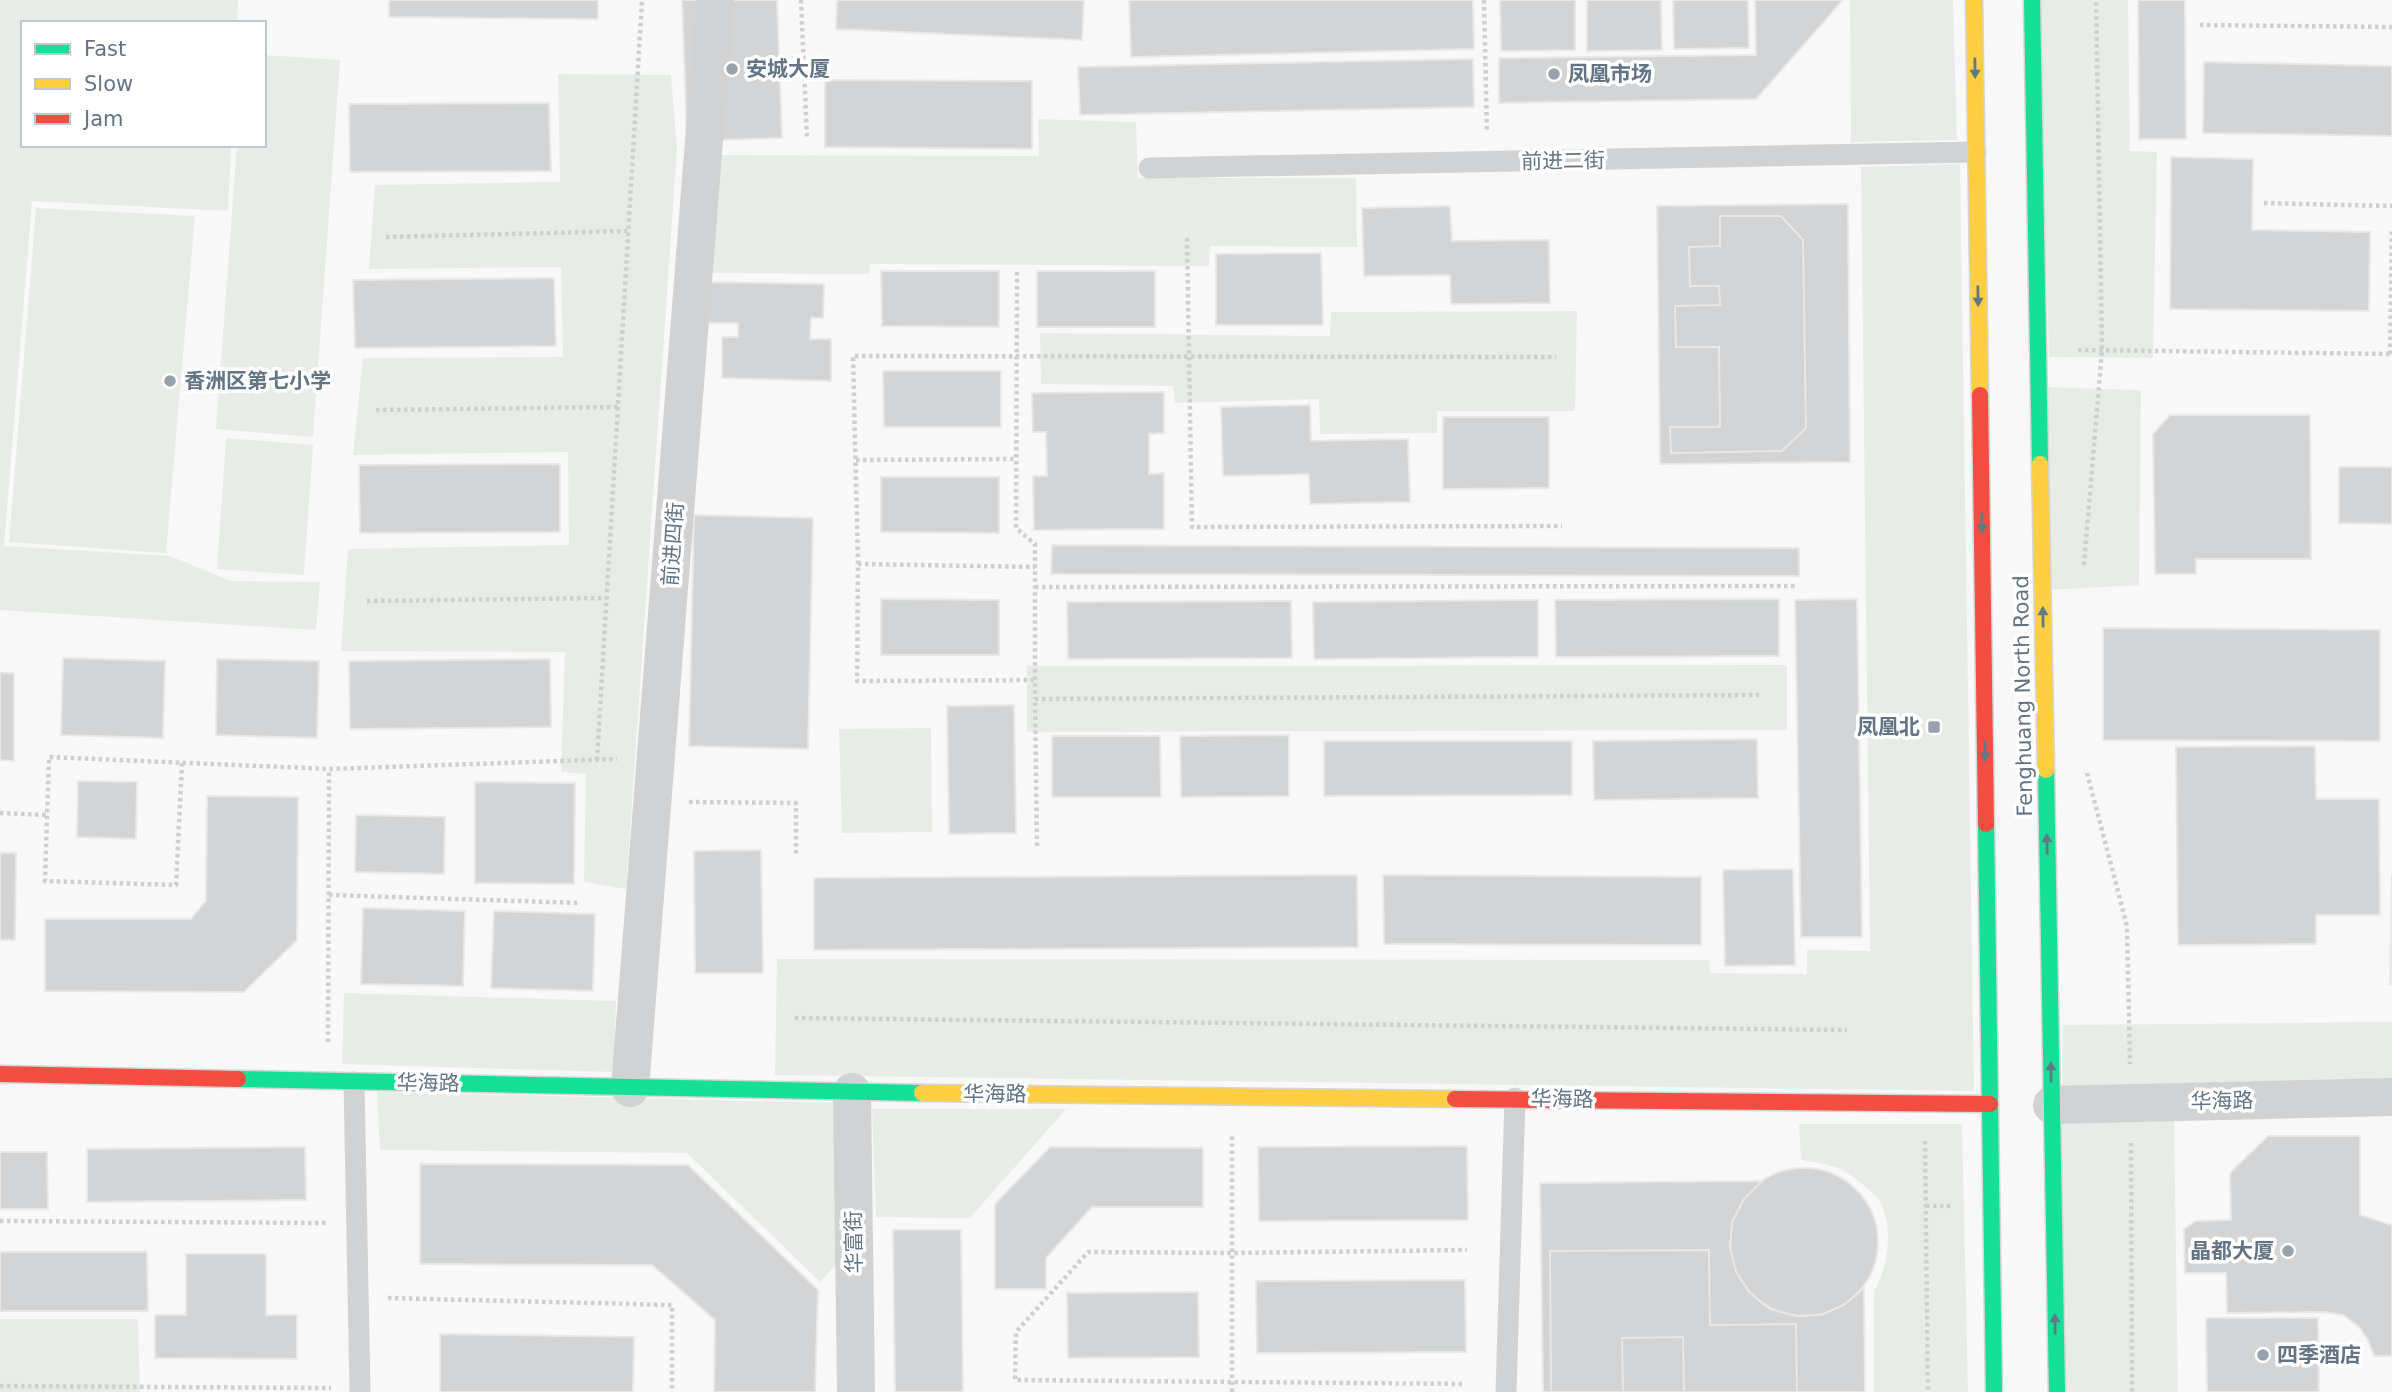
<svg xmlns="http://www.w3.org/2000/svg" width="2392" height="1392" font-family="'DejaVu Sans','Noto Sans SC',sans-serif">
<rect width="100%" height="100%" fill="#f8f8f8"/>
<g fill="#e8ece6">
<polygon points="0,0 238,0 237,23 23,23 23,145 231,145 228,211 32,201 4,546 170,556 231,581 320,582 316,630 0,610"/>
<polygon points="1850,0 1953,0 1957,140 1851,142"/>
<polygon points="2038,0 2128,0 2130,151 2157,152 2153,358 2049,357"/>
<polygon points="264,55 340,60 313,437 216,429 237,145 264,145"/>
<polygon points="558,74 671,75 677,148 626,889 584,882 586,774 561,772 565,652 341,651 348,549 569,545 568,452 353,455 363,358 563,357 561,267 369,269 375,185 560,182"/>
<polygon points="1038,119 1136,122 1138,178 1356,178 1357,247 1210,246 1209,266 870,264 869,274 704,273 718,155 1039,156"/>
<polygon points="1960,164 1974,1091 775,1075 777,959 1709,960 1710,973 1807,974 1807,950 1870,951 1861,167"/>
<polygon points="36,208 195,216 166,553 9,542"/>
<polygon points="1577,311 1575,411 1437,411 1437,433 1320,434 1319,399 1175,403 1173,386 1041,384 1040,333 1330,336 1331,312"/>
<polygon points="2041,387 2141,390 2139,585 2048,590"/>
<polygon points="226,438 313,445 304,575 217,569"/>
<polygon points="1787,665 1787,730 1027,732 1027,666"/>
<polygon points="931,728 932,832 842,833 839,729"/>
<polygon points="344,993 616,1001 614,1072 342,1064"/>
<polygon points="2392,1022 2392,1087 2062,1094 2063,1025"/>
<polygon points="377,1092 842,1103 843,1258 820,1282 687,1153 380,1150"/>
<polygon points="872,1109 1066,1109 970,1218 876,1217"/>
<polygon points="2060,1118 2174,1118 2178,1392 2065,1392"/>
<path d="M 1799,1124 L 1962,1124 L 1968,1392 L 1874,1392 L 1874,1291 C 1888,1267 1894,1229 1880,1202 C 1875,1192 1849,1173 1838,1168 C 1827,1164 1812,1162 1801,1160 Z"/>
<polygon points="0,1319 138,1319 140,1392 0,1392"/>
</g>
<g fill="#d3d4d5" stroke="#e8e8e8" stroke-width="2">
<polygon points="389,0 598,0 598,19 389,17"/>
<polygon points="682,0 777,0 782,138 687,141"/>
<polygon points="837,0 1084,0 1082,40 836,29"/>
<polygon points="1129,0 1473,0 1474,49 1131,57"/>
<polygon points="1500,0 1575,0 1575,50 1501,51"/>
<polygon points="1587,0 1661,0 1662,50 1587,51"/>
<polygon points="1673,0 1748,0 1749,48 1674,49"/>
<polygon points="1755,0 1843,0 1756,99 1499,103 1499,58 1756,55"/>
<polygon points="2138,0 2185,0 2186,139 2139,139"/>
<polygon points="1473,59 1474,107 1080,115 1078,67"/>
<polygon points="2204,62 2392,66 2392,136 2203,133"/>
<polygon points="825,80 1032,81 1032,149 825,147"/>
<polygon points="549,103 551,171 350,172 349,104"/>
<polygon points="2171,157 2253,159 2252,230 2370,232 2369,311 2170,309"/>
<polygon points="1848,204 1850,462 1660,464 1657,206"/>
<polygon points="1450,206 1452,241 1549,240 1550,303 1451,304 1450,275 1364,276 1362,208"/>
<polygon points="1720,216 1781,216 1803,240 1806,428 1782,451 1671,453 1670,427 1720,427 1719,347 1676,347 1675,306 1720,305 1719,286 1690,286 1689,247 1720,246"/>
<polygon points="1321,253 1323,325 1216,325 1216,254"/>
<polygon points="881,271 999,271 999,327 882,326"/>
<rect x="1037" y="271" width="118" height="56"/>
<polygon points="554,278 556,346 355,348 353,280"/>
<polygon points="697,282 824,284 823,318 811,318 810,339 831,339 831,381 722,378 722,337 738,337 738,323 697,323"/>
<polygon points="883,371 1001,371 1001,427 884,427"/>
<polygon points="1164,392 1164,433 1149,434 1149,474 1164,473 1164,529 1034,530 1033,476 1047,476 1046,432 1033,432 1032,393"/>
<polygon points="1310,405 1311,441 1408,439 1410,502 1310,504 1309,474 1223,476 1221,407"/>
<polygon points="2170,415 2310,415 2311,559 2196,559 2196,574 2155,574 2153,434"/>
<polygon points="1443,417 1549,417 1549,488 1443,489"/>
<polygon points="560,464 560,532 360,533 359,465"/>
<polygon points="2339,467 2392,467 2392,524 2339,523"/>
<polygon points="881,477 999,477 999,533 881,532"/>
<polygon points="694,515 813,518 808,749 689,746"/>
<polygon points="1052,545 1799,548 1799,576 1051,574"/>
<polygon points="881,599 999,600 999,655 881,655"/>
<polygon points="1779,599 1779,656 1556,657 1555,600"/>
<polygon points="1857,599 1862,937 1801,937 1795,600"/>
<polygon points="1538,600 1538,657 1314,659 1313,602"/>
<polygon points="1291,601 1292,658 1068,659 1067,602"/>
<polygon points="2103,628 2380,630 2380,741 2103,740"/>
<polygon points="63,658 165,661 163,738 61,735"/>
<polygon points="217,659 319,661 317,738 216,735"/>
<polygon points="550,659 551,727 350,729 349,661"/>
<polygon points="0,673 14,673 14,761 0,760"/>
<polygon points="1014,705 1016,833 949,834 947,706"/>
<polygon points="1289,735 1289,796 1181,797 1180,736"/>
<polygon points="1052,736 1160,736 1161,797 1052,797"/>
<polygon points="1757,739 1758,798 1594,800 1593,741"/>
<polygon points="1324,741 1572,741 1572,795 1324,796"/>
<polygon points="2315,746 2316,799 2379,799 2380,915 2316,915 2316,944 2178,945 2176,747"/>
<polygon points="78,781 137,782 136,839 77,837"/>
<polygon points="475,782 575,783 574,884 475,883"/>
<polygon points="207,796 298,797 297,940 244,992 45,991 45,919 191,919 206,901"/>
<polygon points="356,815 445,817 444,874 355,872"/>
<polygon points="761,850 763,973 695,973 694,851"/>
<polygon points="0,853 16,853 15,940 0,940"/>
<polygon points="1793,869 1795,965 1725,966 1723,870"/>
<polygon points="2392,874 2392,984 2390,984"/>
<polygon points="1357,875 1358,947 814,950 814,878"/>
<polygon points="1383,875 1701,877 1701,945 1384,944"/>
<polygon points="363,908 465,911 463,986 361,984"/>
<polygon points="494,911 595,914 593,991 491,988"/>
<polygon points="2268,1136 2360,1136 2360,1215 2392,1225 2392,1356 2374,1356 2368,1340 2359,1327 2343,1315 2324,1312 2227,1313 2226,1273 2185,1273 2184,1229 2196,1221 2231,1220 2230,1173"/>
<polygon points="1467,1146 1468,1220 1259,1221 1258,1147"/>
<polygon points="305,1147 306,1200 87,1202 87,1149"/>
<polygon points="1050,1147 1203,1148 1203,1207 1092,1207 1046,1258 1046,1289 995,1289 995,1204"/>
<polygon points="0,1152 47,1152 48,1209 0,1209"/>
<polygon points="420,1164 688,1165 818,1290 815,1392 714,1392 715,1320 652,1265 420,1264"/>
<circle cx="1804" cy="1242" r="74"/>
<polygon points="1762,1181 1744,1199 1732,1222 1730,1247 1736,1272 1750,1293 1770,1309 1796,1316 1821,1315 1844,1305 1864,1288 1865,1392 1543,1392 1540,1183"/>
<polygon points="893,1230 961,1230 963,1392 895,1392"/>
<polygon points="1709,1250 1710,1325 1796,1324 1797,1392 1551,1392 1550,1251"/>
<polygon points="0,1252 147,1252 148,1311 0,1311"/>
<polygon points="186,1254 266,1254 266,1315 297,1315 297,1359 155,1358 155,1315 186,1315"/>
<polygon points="1465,1280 1466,1352 1257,1353 1256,1281"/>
<polygon points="1198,1292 1199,1357 1068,1358 1067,1293"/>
<polygon points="2206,1318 2318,1318 2319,1392 2207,1392"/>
<polygon points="440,1334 634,1337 633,1392 440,1392"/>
<polygon points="1683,1337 1684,1392 1623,1392 1622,1338"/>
</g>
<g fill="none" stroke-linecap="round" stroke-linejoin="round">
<defs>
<g id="fast">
<polyline points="2032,0 2040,464"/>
<polyline points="2046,770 2057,1392"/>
<polyline points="1986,824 1994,1392"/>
<polyline points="238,1079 922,1093"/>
</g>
<g id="slow">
<polyline points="1974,0 1980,395"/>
<polyline points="2040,464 2046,770"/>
<polyline points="922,1093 1455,1099"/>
</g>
<g id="jam">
<polyline points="1980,395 1986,824"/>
<polyline points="0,1074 238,1079"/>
<polyline points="1455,1099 1990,1104"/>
</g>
</defs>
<use href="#fast" stroke="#d3d5d7" stroke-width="19"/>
<use href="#slow" stroke="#d3d5d7" stroke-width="19"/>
<use href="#jam" stroke="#d3d5d7" stroke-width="19"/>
<g stroke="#cecfd0" stroke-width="4.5" stroke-dasharray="3.5 3.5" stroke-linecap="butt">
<polyline points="801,0 807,138"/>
<polyline points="1484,0 1487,133"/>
<polyline points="2200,25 2392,27"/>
<polyline points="2264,203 2392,206"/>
<polyline points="386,237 628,231"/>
<polyline points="1187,238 1192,527 1562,526"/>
<polyline points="1017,272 1016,528 1035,544 1035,699"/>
<polyline points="2078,350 2392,354"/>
<polyline points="2390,354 2392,229"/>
<polyline points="376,410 618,407"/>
<polyline points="856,460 1016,459"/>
<polyline points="858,564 853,356 1556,357"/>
<polyline points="2084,565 2102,350 2096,0"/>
<polyline points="1035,587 1798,586"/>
<polyline points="367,601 607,598"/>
<polyline points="1034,680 857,681 858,564 1035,567"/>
<polyline points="597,760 642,0"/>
<polyline points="182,763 176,885 45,881 49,757 329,769 617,759"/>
<polyline points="2087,773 2127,926 2130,1064"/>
<polyline points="689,802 796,803 796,856"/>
<polyline points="0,813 47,815"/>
<polyline points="1037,846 1035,699 1759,695"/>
<polyline points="329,895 581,903"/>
<polyline points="795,1018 1847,1030"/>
<polyline points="328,1042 329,769"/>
<polyline points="1925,1141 1928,1392"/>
<polyline points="2131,1143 2132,1392"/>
<polyline points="1926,1206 1954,1206"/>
<polyline points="0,1221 328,1223"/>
<polyline points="388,1298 672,1305 672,1392"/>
<polyline points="1462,1384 1015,1380 1016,1332 1088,1252 1232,1253 1467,1250"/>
<polyline points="0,1386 331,1388"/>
<polyline points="1232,1392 1232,1134"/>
</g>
<g stroke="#d1d2d3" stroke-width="21">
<polyline points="1149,168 1976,152"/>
<polyline points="354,1082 360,1392"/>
<polyline points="1506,1392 1515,1098"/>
</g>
<g stroke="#d1d2d3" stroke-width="38">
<polyline points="630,1088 715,0"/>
<polyline points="852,1092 856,1392"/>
<polyline points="2052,1105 2392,1097"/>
</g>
<use href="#fast" stroke="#16e098" stroke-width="16"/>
<use href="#slow" stroke="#ffcf43" stroke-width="16"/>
<use href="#jam" stroke="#f24e42" stroke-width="16"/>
</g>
<defs><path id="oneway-solid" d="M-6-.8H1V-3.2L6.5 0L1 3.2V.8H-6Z" transform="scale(1.75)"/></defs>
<g fill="#5f7985">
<use href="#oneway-solid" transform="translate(1975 68) rotate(89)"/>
<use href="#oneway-solid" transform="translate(1978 296) rotate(89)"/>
<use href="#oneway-solid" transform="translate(1982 523) rotate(89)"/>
<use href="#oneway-solid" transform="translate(2043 617) rotate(-91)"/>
<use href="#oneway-solid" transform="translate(1985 751) rotate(89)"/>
<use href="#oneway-solid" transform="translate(2047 844) rotate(-91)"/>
<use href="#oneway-solid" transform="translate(2051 1072) rotate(-91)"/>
<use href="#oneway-solid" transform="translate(2055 1324) rotate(-91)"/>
</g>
<g fill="#97a2ad" stroke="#fff" stroke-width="2.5">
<circle cx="732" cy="69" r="7"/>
<circle cx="1554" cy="74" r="7"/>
<circle cx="170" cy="381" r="7"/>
<rect x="1927" y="720" width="14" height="14" rx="3.5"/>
<circle cx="2288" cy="1251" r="7"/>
<circle cx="2263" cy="1355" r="7"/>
</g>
<g text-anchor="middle" stroke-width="7" stroke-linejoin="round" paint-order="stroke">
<g font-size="21" font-weight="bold" fill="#637484" stroke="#fff" text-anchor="start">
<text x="746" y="76">安城大厦</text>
<text x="1568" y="81">凤凰市场</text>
<text x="184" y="388">香洲区第七小学</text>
<text x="1920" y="734" text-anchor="end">凤凰北</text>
<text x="2274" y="1258" text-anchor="end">晶都大厦</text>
<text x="2277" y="1362">四季酒店</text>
</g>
<g font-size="21" fill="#637484" stroke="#fff">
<text transform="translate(1563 161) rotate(-1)" y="7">前进二街</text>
<text transform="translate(673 544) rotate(-86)" y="7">前进四街</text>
<text transform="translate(2023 696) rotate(-91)" y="7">Fenghuang North Road</text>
<text transform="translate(428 1083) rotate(1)" y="7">华海路</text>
<text x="995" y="1101">华海路</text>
<text transform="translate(1562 1099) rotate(1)" y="7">华海路</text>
<text transform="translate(2222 1101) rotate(-1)" y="7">华海路</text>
<text transform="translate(854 1242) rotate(-91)" y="7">华富街</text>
</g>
</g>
<rect x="21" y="21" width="245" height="126" fill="#ffffff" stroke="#c1c7ce" stroke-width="2"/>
<rect x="35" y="44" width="35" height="10" fill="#16e098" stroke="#c1c7ce" stroke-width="2"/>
<text x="84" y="56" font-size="21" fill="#637484">Fast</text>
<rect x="35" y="79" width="35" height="10" fill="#ffcf43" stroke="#c1c7ce" stroke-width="2"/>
<text x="84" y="91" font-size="21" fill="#637484">Slow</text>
<rect x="35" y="114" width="35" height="10" fill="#f24e42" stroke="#c1c7ce" stroke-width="2"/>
<text x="84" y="126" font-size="21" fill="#637484">Jam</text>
</svg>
